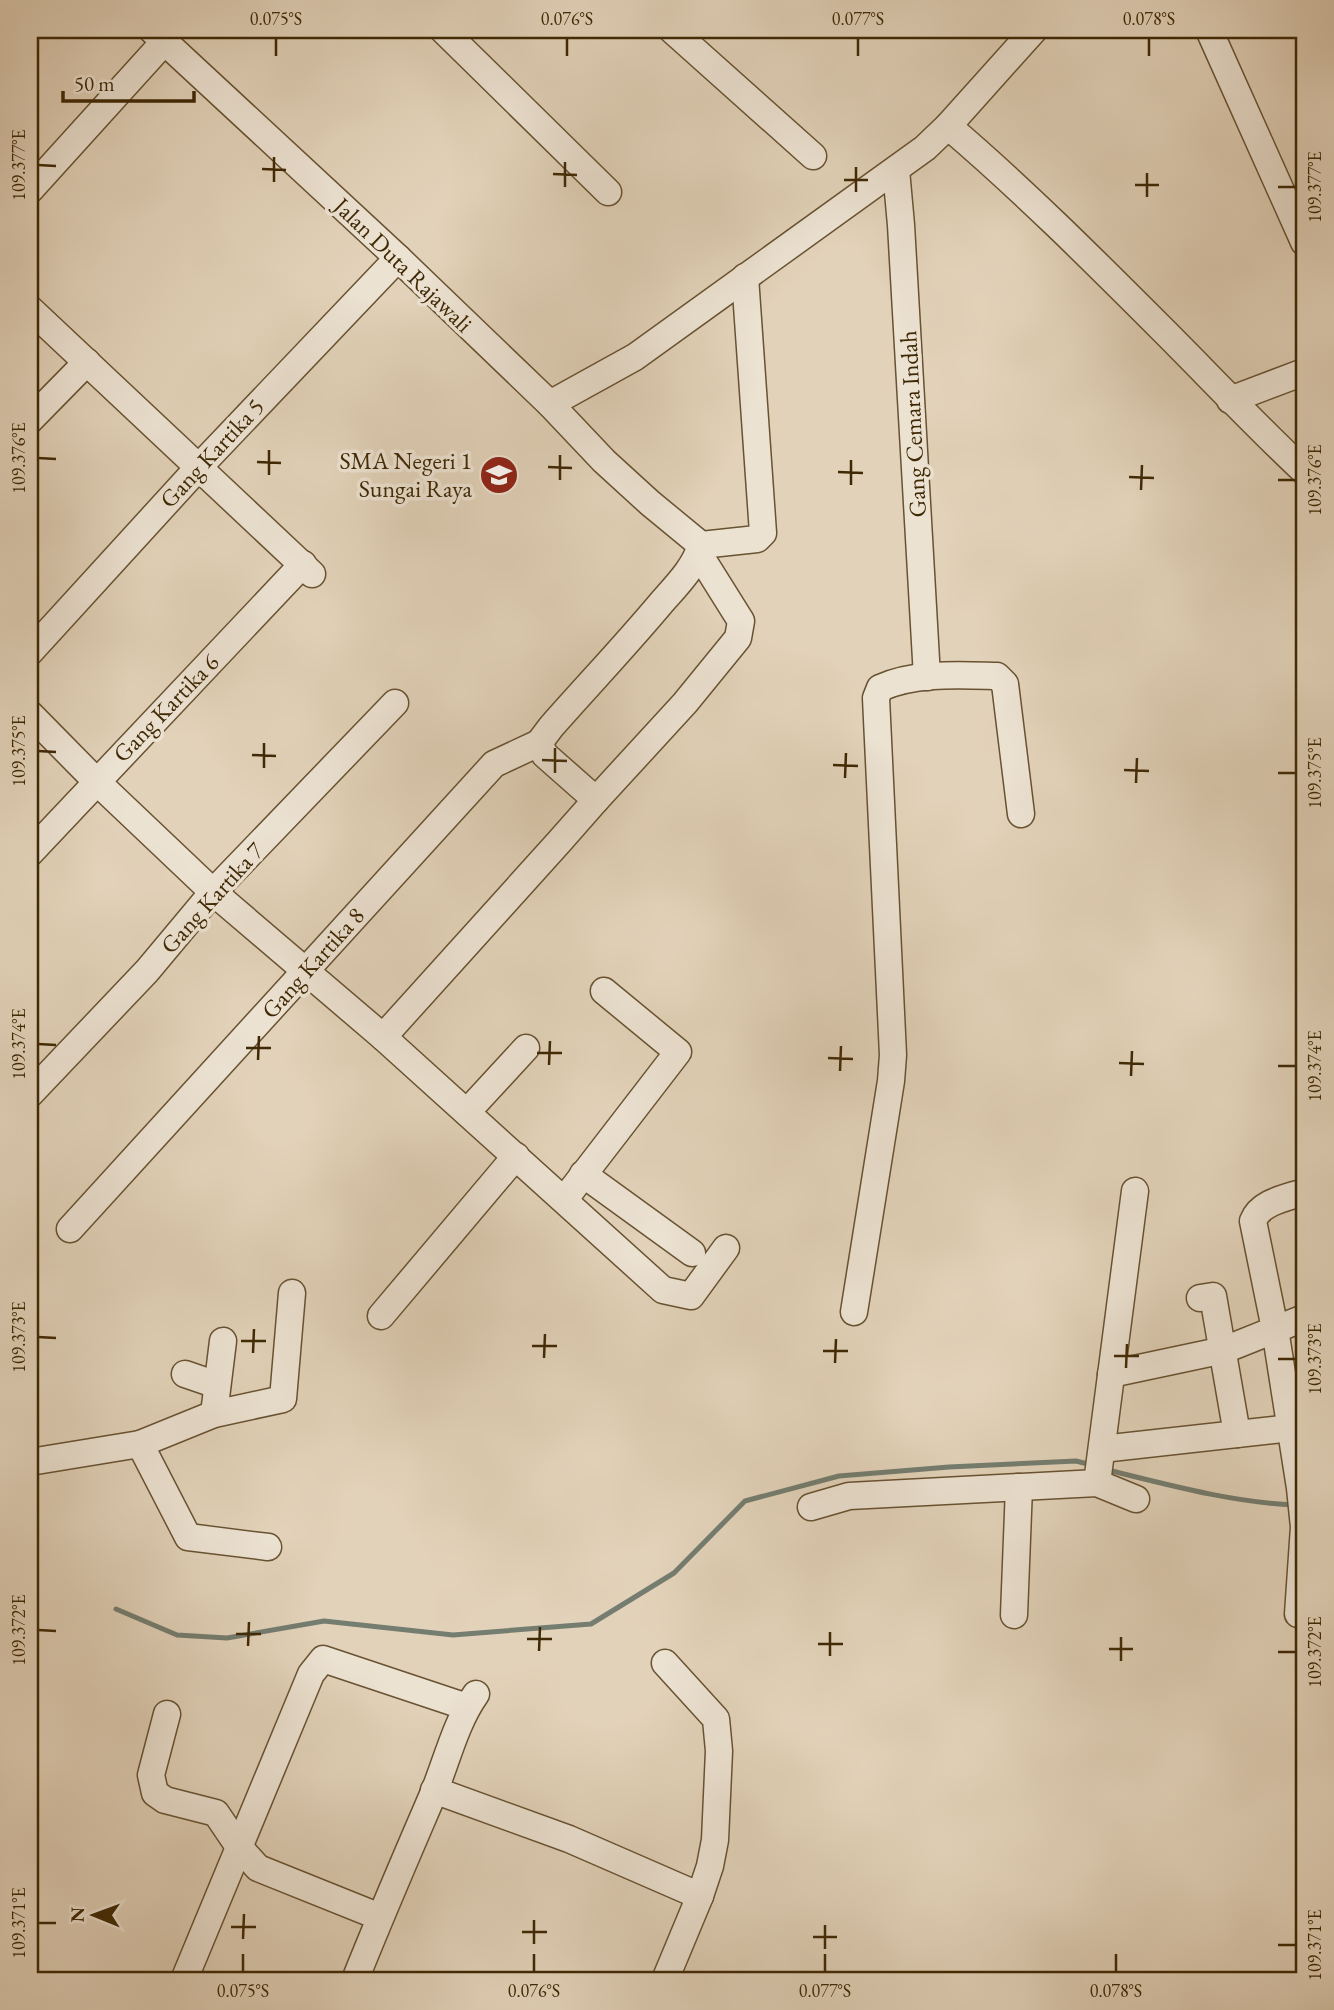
<svg xmlns="http://www.w3.org/2000/svg" width="1334" height="2010" font-family="'EB Garamond',serif">
<rect width="100%" height="100%" fill="#e2d2b9"/>
<filter id="stains"><feTurbulence type="fractalNoise" baseFrequency=".00286" numOctaves="4"/><feColorMatrix values="0 0 0 0 .2 0 0 0 0 .09 0 0 0 0 .02 0 0 0 .5 -.17"/></filter>
<radialGradient id="worn" r=".72"><stop offset=".6" stop-color="#630" stop-opacity="0"/><stop offset="1" stop-color="#630" stop-opacity=".3"/></radialGradient>
<g fill="none" stroke-linecap="round" stroke-linejoin="round">
<g stroke="#747d70" stroke-width="5">
<path d="M 1108,1470 C 1169,1485 1231,1502 1294,1505"/>
<polyline points="116,1609 177,1635 227,1638 324,1621 453,1635 591,1624 674,1573 745,1501 839,1476 949,1467 1076,1461 1092,1465"/>
</g>
<defs>
<g id="minor">
<polyline points="152,30 398,258 550,404 604,461 650,503 701,545 757,539 763,533 745,277"/>
<polyline points="443,30 608,192"/>
<polyline points="672,30 813,156"/>
<polyline points="1209,30 1304,242"/>
<path d="M 948,126 C 1022,189 1092,259 1161,328 C 1209,376 1255,425 1304,471"/>
<polyline points="896,170 901,225 927,677"/>
<polyline points="30,190 165,41"/>
<polyline points="30,309 312,574"/>
<polyline points="1230,400 1304,372"/>
<polyline points="550,404 635,357 925,148 948,126 1034,30"/>
<polyline points="30,420 87,362"/>
<polyline points="30,652 198,468 398,258"/>
<polyline points="30,714 96,781 213,892 383,1037 559,842 596,800 685,703 738,638 741,621 699,554"/>
<path d="M 596,800 L 545,755 L 539,743 L 551,727 C 588,685 626,645 662,602 C 677,585 695,567 701,545"/>
<polyline points="30,853 303,564"/>
<polyline points="383,1037 663,1290 691,1296 726,1248"/>
<polyline points="30,1094 147,971 213,892 395,703"/>
<polyline points="467,1112 526,1048"/>
<polyline points="583,1174 692,1253"/>
<polyline points="564,1200 678,1052 604,991"/>
<polyline points="70,1229 494,764 539,743"/>
<polyline points="1200,1298 1213,1296 1237,1434"/>
<path d="M 854,1312 L 891,1081 L 893,1055 L 876,698 L 880,688 C 915,672 960,675 997,676 L 1005,684 L 1021,814"/>
<polyline points="381,1316 516,1156"/>
<polyline points="185,1374 217,1385"/>
<polyline points="1111,1374 1224,1350 1304,1318"/>
<polyline points="214,1414 223,1341"/>
<polyline points="140,1444 214,1414 283,1399 292,1293"/>
<polyline points="1102,1449 1291,1428"/>
<polyline points="30,1462 140,1444 188,1537 268,1547"/>
<polyline points="1097,1483 1135,1191"/>
<polyline points="811,1507 849,1496 1097,1483 1136,1499"/>
<path d="M 1298,1614 L 1304,1527 L 1300,1488 L 1275,1329 L 1253,1221 C 1260,1202 1286,1198 1304,1192"/>
<polyline points="1014,1615 1019,1487"/>
<polyline points="167,1714 151,1775 155,1793 165,1800 216,1813 239,1847 258,1868 380,1917"/>
<polyline points="434,1790 569,1839 700,1896"/>
<polyline points="184,1980 311,1674 323,1659 467,1707"/>
<path d="M 355,1980 C 380,1917 407,1855 434,1792 C 447,1760 456,1722 476,1694"/>
<polyline points="665,1980 700,1896 710,1866 715,1840 719,1751 716,1719 665,1663"/>
</g>
</defs>
<use href="#minor" stroke="#685231" stroke-width="29"/>
<use href="#minor" stroke="#ece2d2" stroke-width="26"/>
</g>
<path fill="none" stroke="#3f2804" stroke-width="2.5" d="M 276,56 L 276,38M 567,56 L 567,38M 858,56 L 858,38M 1149,56 L 1149,38M 38,165 L 56,166M 262,169 L 286,170M 553,174 L 577,175M 844,180 L 868,180M 274,182 L 274,157M 1135,185 L 1159,185M 565,187 L 565,162M 1278,187 L 1296,187M 856,192 L 856,167M 1147,197 L 1147,173M 38,458 L 56,459M 257,462 L 281,463M 548,467 L 572,468M 838,472 L 863,473M 269,475 L 269,450M 1129,477 L 1154,478M 560,480 L 560,455M 1278,480 L 1296,480M 851,485 L 851,460M 1141,490 L 1142,465M 38,751 L 56,752M 252,755 L 276,756M 542,760 L 567,761M 833,765 L 858,766M 264,768 L 264,743M 1124,770 L 1149,771M 555,773 L 555,748M 1278,773 L 1296,773M 845,778 L 846,753M 1136,783 L 1137,758M 38,1044 L 56,1045M 246,1048 L 271,1048M 537,1053 L 562,1053M 828,1058 L 853,1059M 258,1060 L 259,1036M 1119,1063 L 1144,1064M 549,1065 L 550,1041M 1278,1066 L 1296,1066M 840,1071 L 841,1046M 1131,1076 L 1132,1051M 38,1337 L 56,1338M 241,1341 L 266,1341M 532,1346 L 557,1346M 823,1351 L 848,1351M 253,1353 L 254,1329M 1114,1356 L 1139,1356M 544,1358 L 545,1334M 1278,1359 L 1296,1359M 835,1363 L 836,1339M 1126,1368 L 1127,1344M 38,1630 L 56,1631M 236,1634 L 261,1634M 527,1639 L 552,1639M 818,1644 L 843,1644M 248,1646 L 249,1622M 1109,1649 L 1133,1649M 539,1651 L 540,1627M 1278,1652 L 1296,1652M 830,1656 L 830,1632M 1121,1661 L 1121,1637M 38,1923 L 56,1923M 231,1927 L 256,1927M 522,1932 L 547,1932M 813,1937 L 837,1937M 243,1939 L 244,1914M 534,1944 L 534,1920M 1278,1945 L 1296,1945M 825,1949 L 825,1925M 243,1972 L 243,1954M 534,1972 L 534,1954M 825,1972 L 825,1954M 1116,1972 L 1116,1954"/>
<defs>
<symbol id="school-disc" viewBox="-11 -11 22 22"><circle r="9.5" fill="#8f2418" stroke="#ece2d2"/><path d="M0-5L7-2L0 1L-7-2ZM-4 1L0 2.5L4 1V4Q0 6-4 4Z" fill="#fff"/></symbol>
</defs>
<g fill-rule="evenodd">
<use href="#school-disc" x="477" y="453" width="44" height="44"/>
</g>
<g text-anchor="middle" stroke-width="7" stroke-linejoin="round" paint-order="stroke">
<g font-size="24" fill="#3f2804" stroke="#ece2d2">
<text transform="translate(403 265) rotate(44)" y="8">Jalan Duta Rajawali</text>
<text transform="translate(913 424) rotate(-93)" y="8">Gang Cemara Indah</text>
<text transform="translate(212 453) rotate(-47)" y="8">Gang Kartika 5</text>
<text transform="translate(166 708) rotate(-46)" y="8">Gang Kartika 6</text>
<text transform="translate(212 898) rotate(-48)" y="8">Gang Kartika 7</text>
<text transform="translate(313 963) rotate(-48)" y="8">Gang Kartika 8</text>
</g>
<g font-size="24" fill="#3f2804" stroke="#ece2d2" text-anchor="end">
<text x="472" y="469">SMA Negeri 1<tspan x="472" dy="28">Sungai Raya</tspan></text>
</g>
</g>
<rect width="1334" height="2010" fill="none" stroke="#e2d2b9" stroke-width="77"/>
<g transform="translate(94 1915) rotate(271)" stroke="#ece2d2" stroke-width="5" paint-order="stroke">
<path d="M0-5L12 26L0 18L-12 26Z" fill="#3f2804"/>
<text y="-10" font-size="19" font-weight="bold" text-anchor="middle" fill="#3f2804">N</text>
</g>
<path d="M63 91v10h131v-10" fill="none" stroke="#3f2804" stroke-width="3.5"/>
<text x="74" y="91" font-size="21" fill="#3f2804" stroke="#ece2d2" stroke-width="5" paint-order="stroke">50 m</text>
<rect x="38" y="38" width="1258" height="1934" fill="none" stroke="#3f2804" stroke-width="2.5"/>
<g font-size="18" text-anchor="middle" fill="#3f2804">
<text x="276" y="25">0.075°S</text>
<text x="567" y="25">0.076°S</text>
<text x="858" y="25">0.077°S</text>
<text x="1149" y="25">0.078°S</text>
<text transform="translate(19 165) rotate(-90)" y="6">109.377°E</text>
<text transform="translate(1315 187) rotate(-90)" y="6">109.377°E</text>
<text transform="translate(19 458) rotate(-90)" y="6">109.376°E</text>
<text transform="translate(1315 480) rotate(-90)" y="6">109.376°E</text>
<text transform="translate(19 751) rotate(-90)" y="6">109.375°E</text>
<text transform="translate(1315 773) rotate(-90)" y="6">109.375°E</text>
<text transform="translate(19 1044) rotate(-90)" y="6">109.374°E</text>
<text transform="translate(1315 1066) rotate(-90)" y="6">109.374°E</text>
<text transform="translate(19 1337) rotate(-90)" y="6">109.373°E</text>
<text transform="translate(1315 1359) rotate(-90)" y="6">109.373°E</text>
<text transform="translate(19 1630) rotate(-90)" y="6">109.372°E</text>
<text transform="translate(1315 1652) rotate(-90)" y="6">109.372°E</text>
<text transform="translate(19 1923) rotate(-90)" y="6">109.371°E</text>
<text transform="translate(1315 1945) rotate(-90)" y="6">109.371°E</text>
<text x="243" y="1997">0.075°S</text>
<text x="534" y="1997">0.076°S</text>
<text x="825" y="1997">0.077°S</text>
<text x="1116" y="1997">0.078°S</text>
</g>
<rect width="100%" height="100%" filter="url(#stains)"/>
<rect width="100%" height="100%" fill="url(#worn)"/>
</svg>
